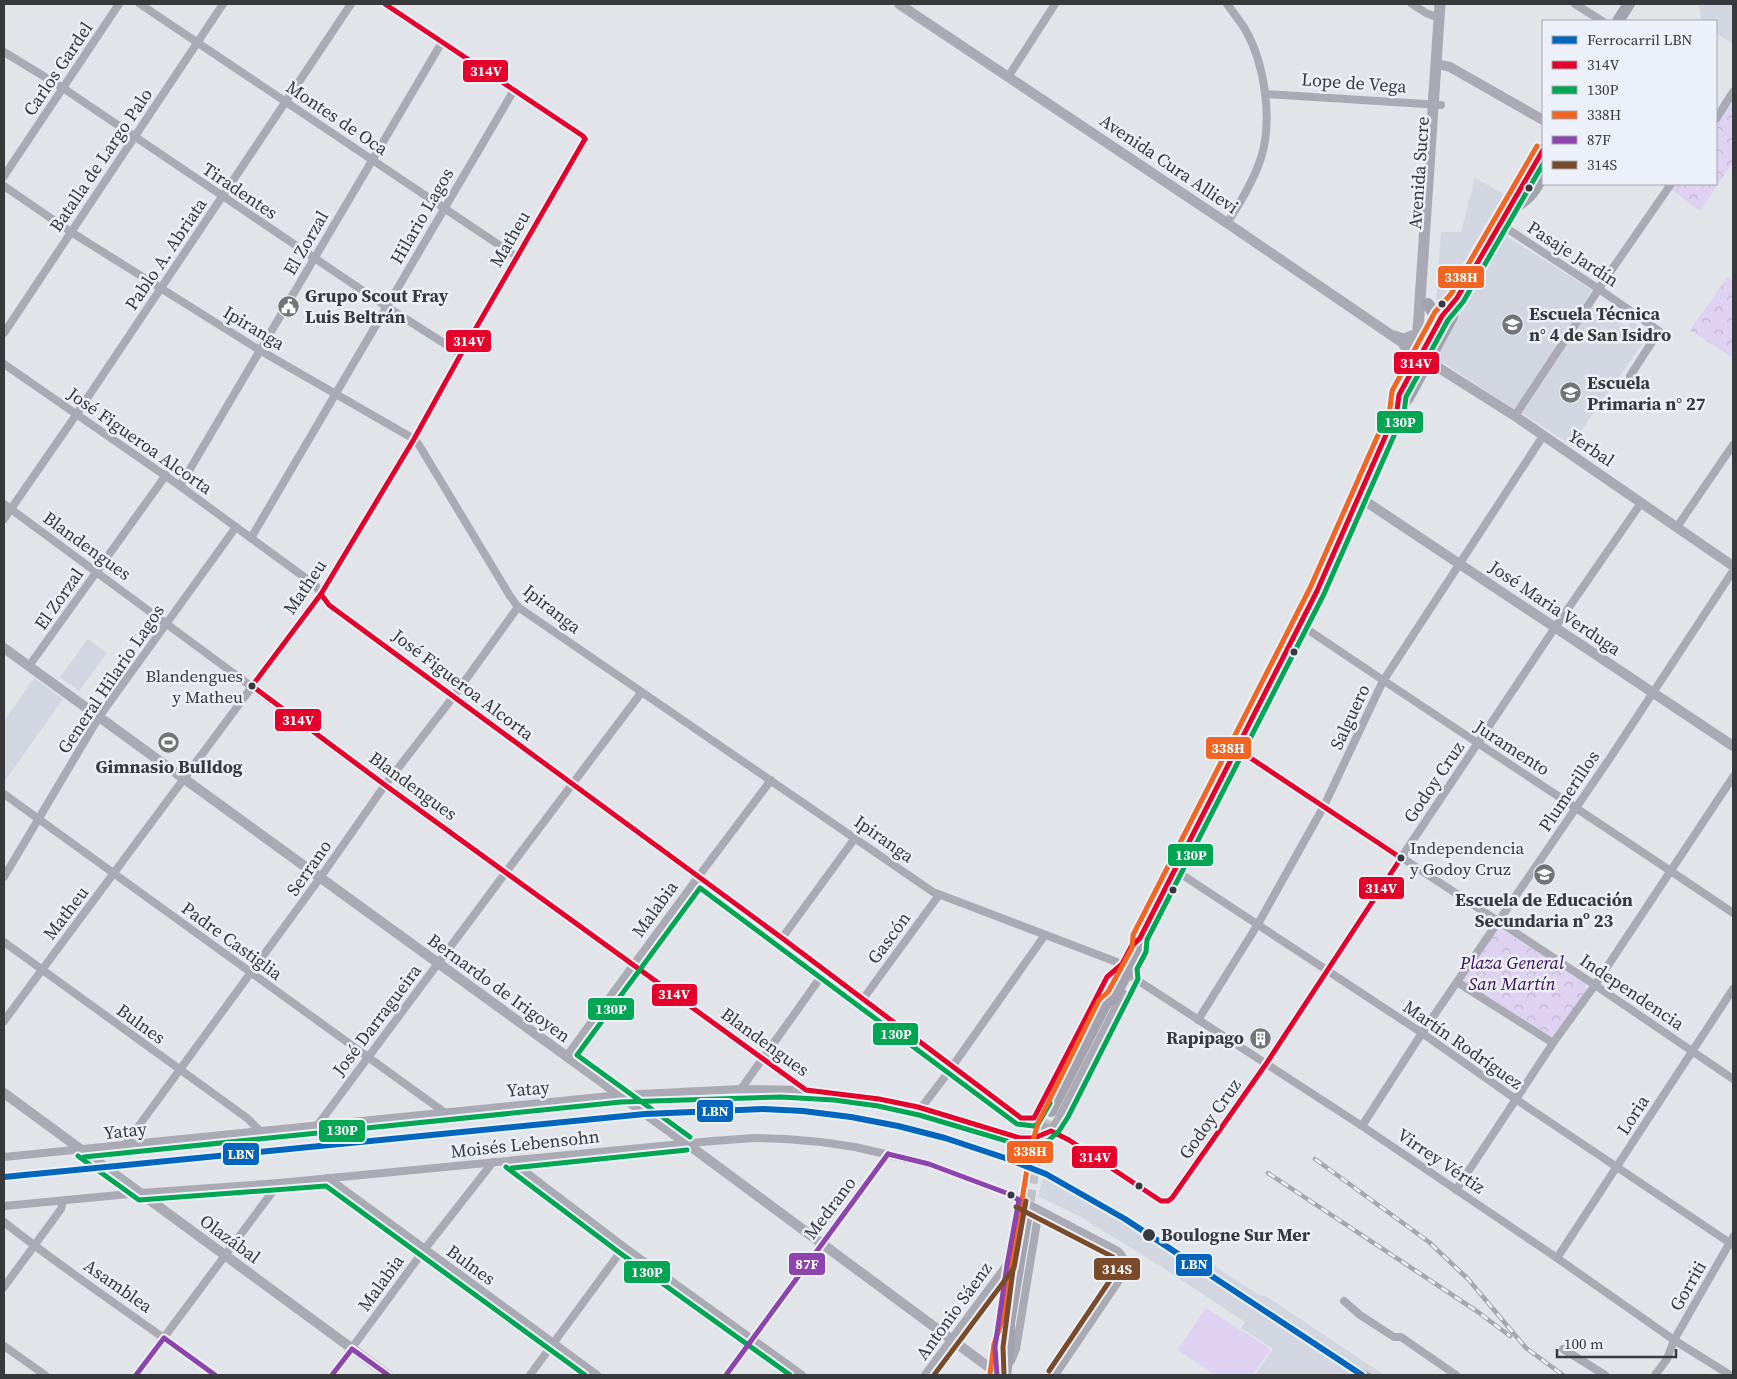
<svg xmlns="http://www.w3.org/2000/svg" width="1737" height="1379" font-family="'Source Serif 4',serif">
<defs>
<pattern id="park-crowns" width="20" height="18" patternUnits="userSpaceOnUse" patternTransform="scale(1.25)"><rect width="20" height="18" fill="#dfd1f2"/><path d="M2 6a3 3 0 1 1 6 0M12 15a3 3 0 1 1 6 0" fill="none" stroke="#c0b4d0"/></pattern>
</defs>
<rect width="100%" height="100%" fill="#e1e4e8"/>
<g fill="#d2d6e0">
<polygon points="1699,4 1733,4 1733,44 1716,33 1716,21 1701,21"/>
<polygon points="1475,178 1504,194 1441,301 1436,300 1441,232 1461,232"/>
<polygon points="1504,235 1592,290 1515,410 1436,358"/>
<polygon points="1593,305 1627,327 1632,321 1650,333 1571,445 1522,413"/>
<polygon points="88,639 107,653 79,691 60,677"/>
<polygon points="34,678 63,699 4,782 4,721"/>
<polygon points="1045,1171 1075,1185 1123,1212 1188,1255 1191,1251 1262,1297 1264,1295 1384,1375 1255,1375 1273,1349 1241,1328 1245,1322 1146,1257 1079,1216 1038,1196"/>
</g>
<g fill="url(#park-crowns)">
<polygon points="1733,101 1733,162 1700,211 1672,190 1676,184 1716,184 1716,126"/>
<polygon points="1727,278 1733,281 1733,358 1690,330"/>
<polygon points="1498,927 1586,984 1586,991 1552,1037 1462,980"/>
</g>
<polygon fill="#dfd1f2" points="1206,1308 1270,1349 1253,1375 1215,1375 1178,1350"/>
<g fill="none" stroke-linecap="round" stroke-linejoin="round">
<path stroke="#bfc2c6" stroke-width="12" stroke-dasharray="12 6" stroke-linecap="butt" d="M 1026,1219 C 1032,1182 1035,1145 1051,1111"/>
<g stroke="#aaaab5" stroke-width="8">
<polyline points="140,4 517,257"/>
<path d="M 1227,4 C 1233,12 1239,20 1245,29 C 1265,64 1273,120 1261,158 C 1253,182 1241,202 1227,223"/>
<polyline points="1412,4 1426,13 1439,18"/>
<polyline points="1575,4 1602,21"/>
<polyline points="4,52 63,88 387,307 461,354"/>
<polyline points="1008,77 1055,4"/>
<polyline points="1265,94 1441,105"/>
<polyline points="1716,119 1733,92"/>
<polyline points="4,176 119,4"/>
<polyline points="4,186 71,232 261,351 414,439 419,445 510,596 518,607 933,892 1122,964 1107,977 1034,1118"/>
<polyline points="1500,224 1599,289 1659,331 1630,376"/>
<polyline points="4,333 223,4"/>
<polyline points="4,364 180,486 315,585 329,605 782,938 1016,1114 1021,1118 1034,1118"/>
<polyline points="1515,416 1606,278 1671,184"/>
<polyline points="180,486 442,42"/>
<polyline points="4,504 385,785 806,1090"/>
<polyline points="4,519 76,415 351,4"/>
<polyline points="1677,527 1733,445"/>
<polyline points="251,538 514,90"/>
<path d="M 1301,625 C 1444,722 1590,816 1733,913"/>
<polyline points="29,666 166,475"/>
<polyline points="1237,749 1595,985 1733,1079"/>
<polyline points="4,794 444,1112"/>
<polyline points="1175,870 1422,1033 1517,1100 1733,1245"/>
<polyline points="4,877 99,717 236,527"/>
<polyline points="782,938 855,838"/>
<polyline points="4,942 247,1118 260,1131"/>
<polyline points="1131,976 1362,1126 1557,1258 1674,1340 1730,1375"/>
<polyline points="1457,982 1553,1043"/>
<polyline points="863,999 939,895"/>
<polyline points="1198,1020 1258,924 1324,806 1383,681 1543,436"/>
<polyline points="4,1021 321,594 414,439 461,354 584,142 583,136 385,4"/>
<polyline points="566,1057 698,877 771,780"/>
<polyline points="741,1089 825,971"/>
<polyline points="921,1108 947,1074 1045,935"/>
<polyline points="1034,1118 1037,1123 1069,1140 1161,1201 1168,1201 1172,1198 1266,1064 1401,858 1554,629 1641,503"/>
<polyline points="317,1126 506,872 641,693"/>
<polyline points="1362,1126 1422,1033 1610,758 1733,571"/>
<polyline points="124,1146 320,878 385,785 454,696 518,607"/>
<polyline points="4,1157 620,1095 741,1089 806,1090 879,1099 921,1108 1013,1136 1027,1138 1043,1135 1051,1131 1061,1114 1123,993"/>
<polyline points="511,1161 624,1247 802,1375"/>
<polyline points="328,1178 597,1375"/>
<polyline points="1456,1190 1553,1043 1595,985 1733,777"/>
<path d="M 4,1206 L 140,1193 L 279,1183 L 713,1141 L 754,1138 L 786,1139 L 821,1142 L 855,1147 L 929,1164 L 1009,1194 L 1118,1251 C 1125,1258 1127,1263 1124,1273 L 1055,1375"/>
<path d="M 4,1222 C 72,1276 145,1323 215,1375"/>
<polyline points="1557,1258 1733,989"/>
<polyline points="4,1287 61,1209 63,1201"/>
<polyline points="1344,1301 1360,1315 1394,1337 1401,1337 1456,1375"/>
<polyline points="4,1346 45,1375"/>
<polyline points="1563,1349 1605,1375"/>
<polyline points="1011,1361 1016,1349 1039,1210"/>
<polyline points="998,1374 995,1347 1007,1265 1019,1200"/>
<polyline points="136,1375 279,1183"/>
<polyline points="332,1375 424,1250 493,1162"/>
<polyline points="530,1375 624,1247"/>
<polyline points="726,1375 888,1154"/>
<polyline points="925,1375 1006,1266"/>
<polyline points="1655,1375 1667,1359 1674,1340 1733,1237"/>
</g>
<g stroke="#aaaab5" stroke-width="10">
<polyline points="899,4 1227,223 1400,341"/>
<polyline points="1437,64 1450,67 1543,120"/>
<polyline points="1428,361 1515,416 1733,566"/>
<polyline points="1359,497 1733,746"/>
<polyline points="4,648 686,1143 998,1374"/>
<polyline points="4,1093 388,1375"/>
</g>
<g stroke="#a9a9b5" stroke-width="11">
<polyline points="1394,336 1404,339 1414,335"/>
<path d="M 1404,345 C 1412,348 1417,346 1421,339"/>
<polyline points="1414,361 1419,343 1418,330 1440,4"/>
</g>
<g stroke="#a2a3af" stroke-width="12">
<polyline points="1618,21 1629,4"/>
<path d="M 1510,210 C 1529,199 1533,194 1543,175"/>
<polyline points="1428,304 1433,312 1442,316"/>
<polyline points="1397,410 1408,398 1452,317 1456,301"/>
<polyline points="1106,1003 1114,997 1139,950 1140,938 1317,591 1397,410 1399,395 1442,316 1457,298 1543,150"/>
<polyline points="1051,1111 1106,1003 1107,995"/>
<polyline points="1005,1375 1009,1346 1009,1323 1026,1219"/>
</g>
<defs>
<g id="rail">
<polyline points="1315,1159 1429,1242 1468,1279 1526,1348 1563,1375"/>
<polyline points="1268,1173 1478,1312 1510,1336"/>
<polyline points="1331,1355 1369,1375"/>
</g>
</defs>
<use href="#rail" stroke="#a6a7ad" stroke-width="4.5"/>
<use href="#rail" stroke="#ecf0f8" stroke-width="2.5" stroke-dasharray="8" stroke-linecap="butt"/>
<defs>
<g id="bus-1">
<polyline points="385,4 583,136 585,139"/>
<polyline points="585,139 461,354 414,439 321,594 252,686 385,785 806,1090 879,1099 918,1107 1020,1138 1034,1138 1051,1131 1069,1140 1161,1201 1168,1201 1172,1198 1266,1064 1401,858 1237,749"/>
<polyline points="321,594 329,605 782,938 1021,1118 1034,1118 1107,977 1122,964 1131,947 1140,938 1317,591 1397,410 1399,395 1442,316 1457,298 1543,150"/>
</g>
<g id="bus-2">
<polyline points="690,1137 577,1055 700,888 1017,1124 1034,1126 1038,1124 1050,1103"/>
<polyline points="78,1156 139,1200 326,1186 585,1375"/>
<polyline points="84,1157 621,1102 781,1097 834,1100 878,1106 919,1115 1020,1145 1036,1145 1049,1140 1059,1131 1068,1117 1138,979 1137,969 1146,952 1147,940 1324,594 1404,413 1406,397 1448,320 1463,302 1543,164"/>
<polyline points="506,1167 620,1253 790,1375"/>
<polyline points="512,1168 687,1150"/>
</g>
<polyline id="bus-3" points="990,1374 994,1344 1002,1321 1030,1151 1038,1123 1099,1000 1108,992 1132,948 1133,935 1310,588 1390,408 1392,391 1435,312 1451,294 1537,146"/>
<g id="bus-4">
<polyline points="888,1154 929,1164 1009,1194 1019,1200"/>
<polyline points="136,1375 164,1338 215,1375"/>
<polyline points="332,1375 352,1349 388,1375"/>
<polyline points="726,1375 888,1154"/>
<polyline points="997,1375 995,1347 1007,1265 1019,1200"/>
</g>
<g id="bus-5">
<polyline points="1016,1207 1113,1257 1117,1262 1117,1270 1049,1371"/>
<polyline points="1004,1374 1003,1347 1013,1270"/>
<polyline points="934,1375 1014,1268 1026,1201"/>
</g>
</defs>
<use href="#bus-1" stroke="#ecf0f8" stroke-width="9"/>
<use href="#bus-2" stroke="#ecf0f8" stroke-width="9"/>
<use href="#bus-3" stroke="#ecf0f8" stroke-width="9"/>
<use href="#bus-4" stroke="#ecf0f8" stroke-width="9"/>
<use href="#bus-5" stroke="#ecf0f8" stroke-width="9"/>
<use href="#bus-1" stroke="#e4002b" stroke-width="5"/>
<use href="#bus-2" stroke="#00a651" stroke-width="5"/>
<use href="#bus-3" stroke="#f26522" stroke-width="5"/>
<use href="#bus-4" stroke="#8e44ad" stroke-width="5"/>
<use href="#bus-5" stroke="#7a4b2a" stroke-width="5"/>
<defs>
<polyline id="rail-1" points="4,1177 645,1114 763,1109 803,1111 851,1117 898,1126 945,1138 1005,1158 1046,1174 1125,1219 1362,1375"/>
</defs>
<use href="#rail-1" stroke="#ecf0f8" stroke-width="10"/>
<use href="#rail-1" stroke="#0065bd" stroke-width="6"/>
</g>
<defs>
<symbol id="civic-disc" viewBox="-11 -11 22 22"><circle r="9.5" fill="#727578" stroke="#ecf0f8"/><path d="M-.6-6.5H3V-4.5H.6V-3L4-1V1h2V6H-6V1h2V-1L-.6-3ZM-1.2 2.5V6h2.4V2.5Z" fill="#fff"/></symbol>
<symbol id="school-disc" viewBox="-11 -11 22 22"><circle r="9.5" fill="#727578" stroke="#ecf0f8"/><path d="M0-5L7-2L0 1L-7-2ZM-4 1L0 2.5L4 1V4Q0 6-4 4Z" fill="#fff"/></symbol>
<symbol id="stadium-disc" viewBox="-11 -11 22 22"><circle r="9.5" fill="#727578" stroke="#ecf0f8"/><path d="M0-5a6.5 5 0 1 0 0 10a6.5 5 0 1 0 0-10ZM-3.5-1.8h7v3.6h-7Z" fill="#fff"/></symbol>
<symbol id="building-disc" viewBox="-11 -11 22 22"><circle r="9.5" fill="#727578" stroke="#ecf0f8"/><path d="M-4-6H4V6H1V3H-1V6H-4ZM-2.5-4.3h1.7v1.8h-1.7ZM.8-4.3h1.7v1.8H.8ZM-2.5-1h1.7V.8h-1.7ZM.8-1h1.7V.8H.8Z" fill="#fff"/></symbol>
</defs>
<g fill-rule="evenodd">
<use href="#civic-disc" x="276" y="294" width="25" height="25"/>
<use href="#school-disc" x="1500" y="312" width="25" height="25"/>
<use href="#school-disc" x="1558" y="380" width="25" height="25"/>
<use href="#stadium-disc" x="156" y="730" width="25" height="25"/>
<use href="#school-disc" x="1532" y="862" width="25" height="25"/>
<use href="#building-disc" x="1248" y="1026" width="25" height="25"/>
</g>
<g fill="#37393c" stroke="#ecf0f8" stroke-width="2">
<circle cx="1529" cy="188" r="4.5"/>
<circle cx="1442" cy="304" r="4.5"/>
<circle cx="1294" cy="652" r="4.5"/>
<circle cx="252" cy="686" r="4.5"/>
<circle cx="1401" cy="858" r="4.5"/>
<circle cx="1173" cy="890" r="4.5"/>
<circle cx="1139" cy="1186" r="4.5"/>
<circle cx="1011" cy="1195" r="4.5"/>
<circle cx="1149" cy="1235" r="7"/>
</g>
<g text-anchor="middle" stroke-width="5" stroke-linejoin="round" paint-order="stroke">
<g font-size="17" fill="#37393c" stroke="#ecf0f8" text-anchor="end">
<text x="243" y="682">Blandengues<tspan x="243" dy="21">y Matheu</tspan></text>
<text x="1410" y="854" text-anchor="start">Independencia<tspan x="1410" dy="21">y Godoy Cruz</tspan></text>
</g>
<g font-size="18" fill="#37393c" stroke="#ecf0f8">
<text transform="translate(58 69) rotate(-56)" y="6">Carlos Gardel</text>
<text transform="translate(1354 83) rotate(4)" y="6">Lope de Vega</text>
<text transform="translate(337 118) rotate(34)" y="6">Montes de Oca</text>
<text transform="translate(101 160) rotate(-56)" y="6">Batalla de Largo Palo</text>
<text transform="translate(1169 164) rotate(34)" y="6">Avenida Cura Allievi</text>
<text transform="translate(1419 173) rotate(-86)" y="6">Avenida Sucre</text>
<text transform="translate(240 191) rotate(34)" y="6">Tiradentes</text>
<text transform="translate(422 216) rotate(-60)" y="6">Hilario Lagos</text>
<text transform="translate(510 239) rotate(-60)" y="6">Matheu</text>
<text transform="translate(306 243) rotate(-60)" y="6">El Zorzal</text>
<text transform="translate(166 254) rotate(-56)" y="6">Pablo A. Abriata</text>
<text transform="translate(1573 254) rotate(33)" y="6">Pasaje Jardín</text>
<text transform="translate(254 328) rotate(31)" y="6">Ipiranga</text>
<text transform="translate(140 441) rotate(35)" y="6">José Figueroa Alcorta</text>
<text transform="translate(1591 448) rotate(34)" y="6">Yerbal</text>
<text transform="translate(87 546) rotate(36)" y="6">Blandengues</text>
<text transform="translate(305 587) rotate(-56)" y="6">Matheu</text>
<text transform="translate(59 599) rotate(-55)" y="6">El Zorzal</text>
<text transform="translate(1555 608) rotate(34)" y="6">José Maria Verduga</text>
<text transform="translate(552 609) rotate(38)" y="6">Ipiranga</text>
<text transform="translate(111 679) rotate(-56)" y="6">General Hilario Lagos</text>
<text transform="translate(463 685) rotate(37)" y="6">José Figueroa Alcorta</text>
<text transform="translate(1350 717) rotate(-65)" y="6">Salguero</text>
<text transform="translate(1512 748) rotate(33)" y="6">Juramento</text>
<text transform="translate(1434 782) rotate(-56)" y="6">Godoy Cruz</text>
<text transform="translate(413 786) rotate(36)" y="6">Blandengues</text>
<text transform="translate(1569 791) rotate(-56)" y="6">Plumerillos</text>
<text transform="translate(884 839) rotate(35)" y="6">Ipiranga</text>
<text transform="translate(309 868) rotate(-55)" y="6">Serrano</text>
<text transform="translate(655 909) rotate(-54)" y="6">Malabia</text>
<text transform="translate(66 913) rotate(-53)" y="6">Matheu</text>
<text transform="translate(889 938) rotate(-54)" y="6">Gascón</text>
<text transform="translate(232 941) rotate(36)" y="6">Padre Castiglia</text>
<text transform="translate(499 988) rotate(36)" y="6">Bernardo de Irigoyen</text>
<text transform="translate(1632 992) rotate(34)" y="6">Independencia</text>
<text transform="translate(377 1020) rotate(-53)" y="6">José Darragueira</text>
<text transform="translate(141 1024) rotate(36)" y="6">Bulnes</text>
<text transform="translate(765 1042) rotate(36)" y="6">Blandengues</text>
<text transform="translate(1463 1045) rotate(35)" y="6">Martín Rodríguez</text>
<text transform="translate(528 1089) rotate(-5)" y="6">Yatay</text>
<text transform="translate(1633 1115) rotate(-57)" y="6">Loria</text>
<text transform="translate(1210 1119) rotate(-55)" y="6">Godoy Cruz</text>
<text transform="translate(125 1131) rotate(-6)" y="6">Yatay</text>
<text transform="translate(525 1144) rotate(-6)" y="6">Moisés Lebensohn</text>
<text transform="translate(1441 1161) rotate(34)" y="6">Virrey Vértiz</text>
<text transform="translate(830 1208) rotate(-53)" y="6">Medrano</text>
<text transform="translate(230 1239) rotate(36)" y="6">Olazábal</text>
<text transform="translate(471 1265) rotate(36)" y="6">Bulnes</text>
<text transform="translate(381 1283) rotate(-54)" y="6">Malabia</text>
<text transform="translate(118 1286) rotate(35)" y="6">Asamblea</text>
<text transform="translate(1688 1286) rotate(-60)" y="6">Gorriti</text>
<text transform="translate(954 1311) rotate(-54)" y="6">Antonio Sáenz</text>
</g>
<g font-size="18" font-weight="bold" fill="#37393c" stroke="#ecf0f8" text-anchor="start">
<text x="305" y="302">Grupo Scout Fray<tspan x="305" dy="21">Luis Beltrán</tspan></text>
<text x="1529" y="320">Escuela Técnica<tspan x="1529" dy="21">n° 4 de San Isidro</tspan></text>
<text x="1587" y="389">Escuela<tspan x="1587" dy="21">Primaria n° 27</tspan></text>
<text x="169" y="773" text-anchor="middle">Gimnasio Bulldog</text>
<text x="1544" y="906" text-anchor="middle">Escuela de Educación<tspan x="1544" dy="21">Secundaria nº 23</tspan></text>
<text x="1244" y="1044" text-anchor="end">Rapipago</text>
</g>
<g font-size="18" font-style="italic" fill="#3c0a5e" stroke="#ecf0f8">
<text x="1512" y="969">Plaza General<tspan x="1512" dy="21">San Martín</tspan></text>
</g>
<g font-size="18" font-weight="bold" fill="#37393c" stroke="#ecf0f8" text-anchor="start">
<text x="1161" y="1241">Boulogne Sur Mer</text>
</g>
</g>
<g stroke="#ecf0f8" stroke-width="2">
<rect x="462" y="59" width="47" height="24" rx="5" fill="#e4002b"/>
<rect x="1437" y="265" width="48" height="24" rx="5" fill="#f26522"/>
<rect x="445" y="329" width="47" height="24" rx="5" fill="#e4002b"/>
<rect x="1393" y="351" width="47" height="24" rx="5" fill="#e4002b"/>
<rect x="1376" y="410" width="48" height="24" rx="5" fill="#00a651"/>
<rect x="274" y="708" width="48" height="24" rx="5" fill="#e4002b"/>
<rect x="1205" y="736" width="47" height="24" rx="5" fill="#f26522"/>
<rect x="1167" y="843" width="47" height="24" rx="5" fill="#00a651"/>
<rect x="1358" y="876" width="47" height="24" rx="5" fill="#e4002b"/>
<rect x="651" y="983" width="47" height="24" rx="5" fill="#e4002b"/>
<rect x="587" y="997" width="48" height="24" rx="5" fill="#00a651"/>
<rect x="872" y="1022" width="47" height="24" rx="5" fill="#00a651"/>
<rect x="696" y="1099" width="38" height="24" rx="5" fill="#0065bd"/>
<rect x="318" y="1119" width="48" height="24" rx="5" fill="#00a651"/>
<rect x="1006" y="1140" width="48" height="24" rx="5" fill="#f26522"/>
<rect x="222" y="1142" width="38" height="24" rx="5" fill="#0065bd"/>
<rect x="1071" y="1145" width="47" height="24" rx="5" fill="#e4002b"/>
<rect x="788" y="1252" width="38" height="24" rx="5" fill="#8e44ad"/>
<rect x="1175" y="1253" width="38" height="24" rx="5" fill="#0065bd"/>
<rect x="1093" y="1257" width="48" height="24" rx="5" fill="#7a4b2a"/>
<rect x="623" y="1260" width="48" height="24" rx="5" fill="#00a651"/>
</g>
<g font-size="14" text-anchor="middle" font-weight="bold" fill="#fff">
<text x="486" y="76">314V</text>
<text x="1461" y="282">338H</text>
<text x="469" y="346">314V</text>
<text x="1416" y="368">314V</text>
<text x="1400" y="427">130P</text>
<text x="298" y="725">314V</text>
<text x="1228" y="753">338H</text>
<text x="1191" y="860">130P</text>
<text x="1381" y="893">314V</text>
<text x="674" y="999">314V</text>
<text x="611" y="1014">130P</text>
<text x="896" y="1039">130P</text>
<text x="715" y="1116">LBN</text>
<text x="342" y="1135">130P</text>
<text x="1030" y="1156">338H</text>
<text x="241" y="1159">LBN</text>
<text x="1095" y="1162">314V</text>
<text x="807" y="1269">87F</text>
<text x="1194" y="1269">LBN</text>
<text x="1117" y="1274">314S</text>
<text x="647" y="1277">130P</text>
</g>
<rect width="1737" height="1379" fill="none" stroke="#37393c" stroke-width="10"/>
<rect x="1542" y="20" width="175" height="165" fill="#ecf0f8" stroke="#a4a7ad"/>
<rect x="1552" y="36" width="25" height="8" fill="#0065bd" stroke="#a4a7ad"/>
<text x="1587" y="45" font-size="15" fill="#37393c">Ferrocarril LBN</text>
<rect x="1552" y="61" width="25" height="8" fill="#e4002b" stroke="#a4a7ad"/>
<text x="1587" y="70" font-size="15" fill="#37393c">314V</text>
<rect x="1552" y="86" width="25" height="8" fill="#00a651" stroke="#a4a7ad"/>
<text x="1587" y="95" font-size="15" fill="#37393c">130P</text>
<rect x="1552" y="111" width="25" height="8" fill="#f26522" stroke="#a4a7ad"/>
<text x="1587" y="120" font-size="15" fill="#37393c">338H</text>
<rect x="1552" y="136" width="25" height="8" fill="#8e44ad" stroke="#a4a7ad"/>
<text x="1587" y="145" font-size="15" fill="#37393c">87F</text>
<rect x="1552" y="161" width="25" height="8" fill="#7a4b2a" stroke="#a4a7ad"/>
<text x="1587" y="170" font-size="15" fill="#37393c">314S</text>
<path d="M1557 1349v8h119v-8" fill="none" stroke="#37393c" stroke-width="2.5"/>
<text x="1564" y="1349" font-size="15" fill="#37393c" stroke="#ecf0f8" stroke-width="4" paint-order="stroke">100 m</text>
</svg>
